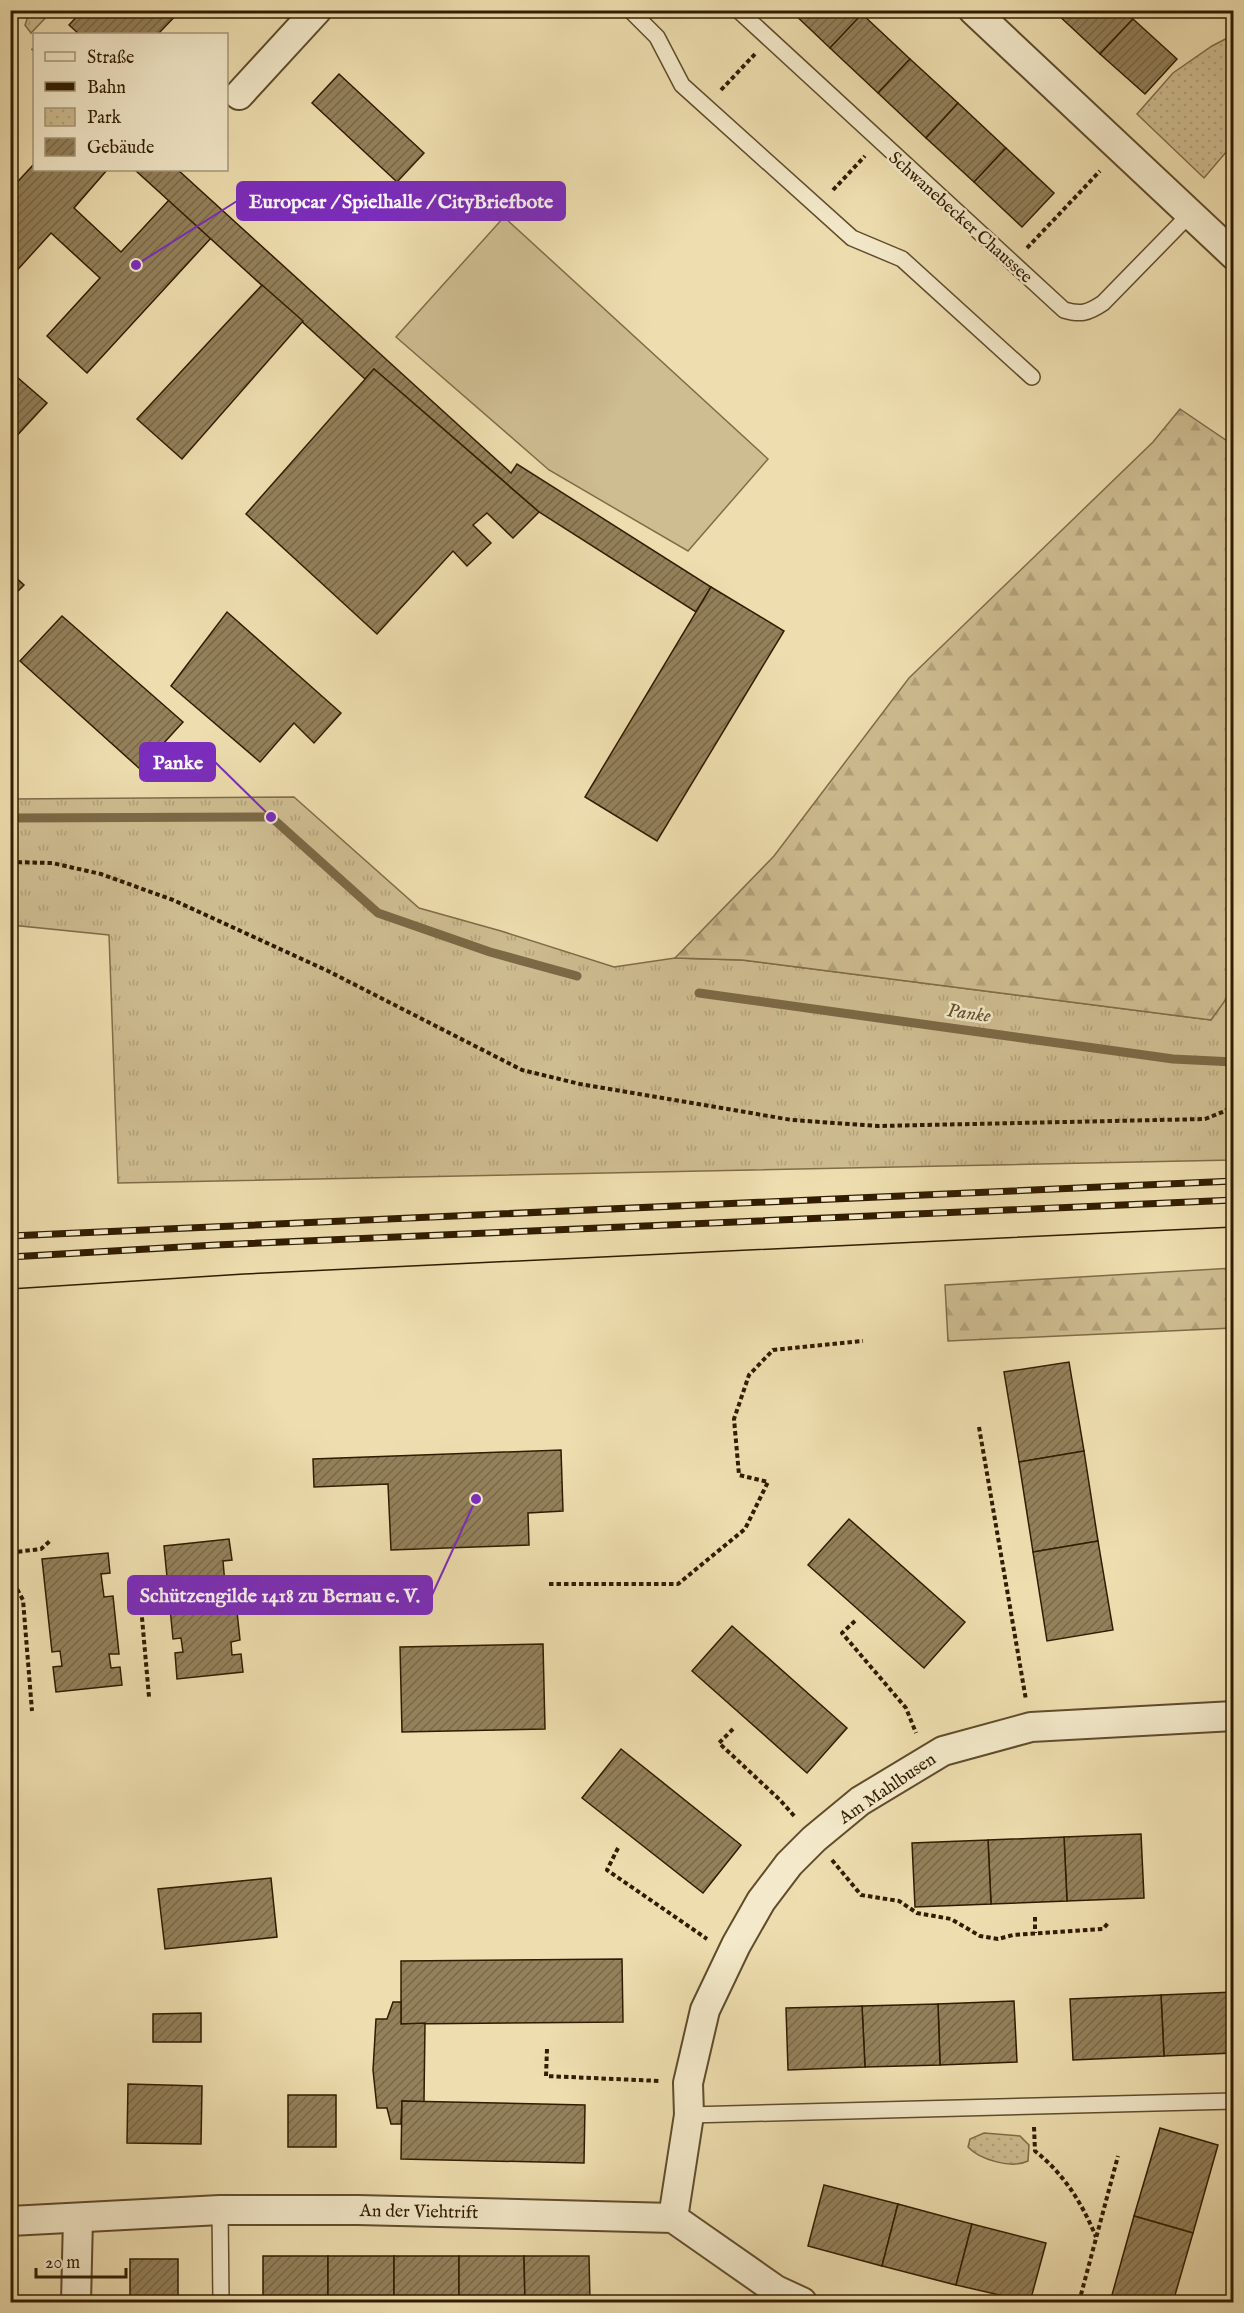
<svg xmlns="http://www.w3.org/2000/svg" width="1244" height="2313" font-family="'IM FELL English',serif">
<defs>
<pattern id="grass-tufts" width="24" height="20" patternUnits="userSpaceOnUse" patternTransform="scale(1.5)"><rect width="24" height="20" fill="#cebd91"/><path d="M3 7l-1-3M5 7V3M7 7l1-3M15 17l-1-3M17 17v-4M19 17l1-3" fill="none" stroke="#b1a27b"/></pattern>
<pattern id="forest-firs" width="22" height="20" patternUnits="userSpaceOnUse" patternTransform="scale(1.5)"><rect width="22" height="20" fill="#cebd91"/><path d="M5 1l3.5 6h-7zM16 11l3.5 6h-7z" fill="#b1a27b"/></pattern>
<pattern id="park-dots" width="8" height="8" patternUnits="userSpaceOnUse" patternTransform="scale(1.5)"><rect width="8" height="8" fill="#cebd91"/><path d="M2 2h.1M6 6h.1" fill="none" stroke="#b1a27b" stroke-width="1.8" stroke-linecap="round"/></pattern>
<pattern id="building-hatch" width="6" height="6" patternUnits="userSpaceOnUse" patternTransform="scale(1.5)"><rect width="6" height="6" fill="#93815b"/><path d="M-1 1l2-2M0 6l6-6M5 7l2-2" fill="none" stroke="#796949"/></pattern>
</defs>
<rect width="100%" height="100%" fill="#eedeaf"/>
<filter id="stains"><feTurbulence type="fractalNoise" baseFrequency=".00333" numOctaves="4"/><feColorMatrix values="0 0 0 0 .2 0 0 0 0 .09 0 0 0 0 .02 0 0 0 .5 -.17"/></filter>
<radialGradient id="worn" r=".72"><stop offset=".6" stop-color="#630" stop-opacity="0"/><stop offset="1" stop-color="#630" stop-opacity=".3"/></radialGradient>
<g fill="url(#grass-tufts)" stroke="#806c48" stroke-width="1.5">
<polygon points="30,10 52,11 31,33 25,25"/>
<polygon points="294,797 419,908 501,931 614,967 675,958 742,960 1211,1020 1233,988 1233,1160 118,1183 109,935 11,925 10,799"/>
</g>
<g fill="url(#forest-firs)" stroke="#806c48" stroke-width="1.5">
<polygon points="1180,409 1233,445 1234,988 1211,1020 742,960 675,958 774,856 909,678 1153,442"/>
<polygon points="1233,1268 1233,1328 948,1341 945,1285"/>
</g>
<g fill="url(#park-dots)" stroke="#806c48" stroke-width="1.5">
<polygon points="1233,35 1233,144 1204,178 1137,114 1173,73 1212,46"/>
<path d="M 984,2133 L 1020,2136 L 1029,2145 L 1028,2161 C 1012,2169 980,2160 968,2147 L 970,2139 Z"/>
</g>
<polygon fill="#cebd91" stroke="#806c48" stroke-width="1.5" points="504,217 768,459 688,551 549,470 396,337"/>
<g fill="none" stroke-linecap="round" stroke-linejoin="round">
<g stroke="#7c6946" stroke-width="9">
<polyline points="10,818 271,817 378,913 490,952 577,976"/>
<polyline points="699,993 1173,1059 1234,1062"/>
</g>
</g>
<g fill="url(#building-hatch)" stroke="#311c00" stroke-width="1.5">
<polygon points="83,10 181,10 158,34 79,34 69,25"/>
<polygon points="790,10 859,10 862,14 830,48"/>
<polygon points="1058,10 1124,10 1133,19 1100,54 1056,13"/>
<polygon points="862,14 910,59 878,93 830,48"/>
<polygon points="1133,19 1177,59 1145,94 1100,54"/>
<polygon points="910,59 958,103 926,138 878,93"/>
<polygon points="339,74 424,153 397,182 312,103"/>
<polygon points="958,103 1006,148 974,182 926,138"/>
<polygon points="1006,148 1054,193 1022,227 974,182"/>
<polygon points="34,164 34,170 107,170 74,208 121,252 169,200 211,238 87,373 47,336 100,278 51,233 10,278 10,190"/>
<polygon points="135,170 178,170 511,473 517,464 711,587 696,612 539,512 374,369 365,379"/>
<polygon points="262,285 303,321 182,459 137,419"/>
<polygon points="374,369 539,512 513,538 487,513 473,525 491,543 467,566 453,551 377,634 246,514"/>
<polygon points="10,371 47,403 10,443"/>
<polygon points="10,572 24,585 10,599"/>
<polygon points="711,587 784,631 657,841 585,797"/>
<polygon points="227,612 341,713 314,743 294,723 260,762 171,686"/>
<polygon points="62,616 183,722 140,769 20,661"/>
<polygon points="1069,1362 1084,1451 1019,1462 1004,1372"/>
<polygon points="561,1450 563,1511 528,1513 529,1545 391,1550 388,1484 314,1487 313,1459"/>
<polygon points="1084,1451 1098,1541 1033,1552 1019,1462"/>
<polygon points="849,1519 965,1622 924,1668 808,1565"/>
<polygon points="229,1539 232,1560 223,1561 225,1584 234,1583 240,1640 231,1642 232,1655 241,1654 243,1672 177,1679 175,1653 183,1652 181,1638 173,1639 164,1546"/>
<polygon points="1098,1541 1113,1630 1047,1641 1033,1552"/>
<polygon points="108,1553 110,1573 101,1574 104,1597 113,1596 119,1654 109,1654 111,1668 120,1667 122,1685 56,1692 53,1667 62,1666 60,1651 52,1652 42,1559"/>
<polygon points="732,1626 847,1728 807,1773 692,1671"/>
<polygon points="543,1644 545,1729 402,1732 400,1647"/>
<polygon points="621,1749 741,1845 703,1893 582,1798"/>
<polygon points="1141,1834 1144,1898 1067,1901 1064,1837"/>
<polygon points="1064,1837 1067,1901 991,1904 988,1840"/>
<polygon points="988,1840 991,1904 915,1907 912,1843"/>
<polygon points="271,1878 277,1937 165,1949 158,1889"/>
<polygon points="622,1959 623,2022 401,2024 401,1961"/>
<polygon points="1234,1992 1234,2053 1164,2056 1161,1995"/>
<polygon points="1161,1995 1164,2056 1073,2060 1070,1999"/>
<polygon points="1014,2001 1017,2062 940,2065 938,2004"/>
<polygon points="393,2002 401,2002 401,2024 425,2023 424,2102 402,2101 401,2124 391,2124 387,2108 377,2108 373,2070 376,2019 387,2019"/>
<polygon points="938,2004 940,2065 865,2067 862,2006"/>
<polygon points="862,2006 865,2067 788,2070 786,2008"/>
<polygon points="201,2013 201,2042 153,2042 153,2014"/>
<polygon points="128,2084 202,2086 201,2144 127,2143"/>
<rect x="288" y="2095" width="48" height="52"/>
<polygon points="402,2101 585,2105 584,2163 401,2159"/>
<polygon points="1160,2128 1218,2145 1193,2233 1134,2216"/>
<polygon points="824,2185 898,2204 882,2266 808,2246"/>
<polygon points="898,2204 972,2224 956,2285 882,2266"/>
<polygon points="1134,2216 1193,2233 1173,2302 1110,2302"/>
<polygon points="972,2224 1046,2243 1030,2302 956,2285"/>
<rect x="263" y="2256" width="65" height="46"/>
<rect x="328" y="2256" width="66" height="46"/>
<rect x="394" y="2256" width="65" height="46"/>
<polygon points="459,2256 524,2256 525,2302 459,2302"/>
<polygon points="524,2256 589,2256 590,2302 525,2302"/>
<rect x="130" y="2259" width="48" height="43"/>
</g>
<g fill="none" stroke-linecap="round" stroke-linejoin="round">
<defs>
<g id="lane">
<polyline points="630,10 657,37 682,85 852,238 902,259 1032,377"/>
<path d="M 738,10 L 1064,310 C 1081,315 1088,313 1103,303 L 1189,215"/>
<polyline points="689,2115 1234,2101"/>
<polyline points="220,2210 221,2302"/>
</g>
<g id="street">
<polyline points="973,10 1234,255"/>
<polyline points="239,95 317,10"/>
<polyline points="673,2218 689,2115 688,2083 705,2010 736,1945 761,1901 789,1864 814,1839 860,1801 943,1751 1031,1727 1234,1716"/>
<polyline points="10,2221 220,2210 358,2210 673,2218 776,2290 802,2302"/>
<polyline points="76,2302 78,2218"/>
</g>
</defs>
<use href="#lane" stroke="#604c2c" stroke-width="18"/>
<use href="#street" stroke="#604c2c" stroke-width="32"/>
<g stroke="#311c00" stroke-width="4" stroke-dasharray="4.5 3" stroke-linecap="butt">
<polyline points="33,48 34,50"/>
<polyline points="721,90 755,54"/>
<polyline points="833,190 865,156"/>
<polyline points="1027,248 1100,171"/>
<polyline points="10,862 52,863 101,874 173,900 328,971 522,1070 580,1084 792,1120 878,1126 1205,1119 1225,1111 1234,1103"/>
<polyline points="979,1427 1026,1700"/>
<polyline points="10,1563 15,1552 41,1549 51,1540"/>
<polyline points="10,1576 23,1600 32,1711"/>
<polyline points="549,1584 678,1584 745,1529 768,1482 739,1475 734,1419 749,1375 773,1350 863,1341"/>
<polyline points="140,1595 149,1697"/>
<polyline points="855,1621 842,1633 906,1708 916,1733"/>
<polyline points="733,1729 719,1743 780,1800 796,1818"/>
<polyline points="618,1848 607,1870 707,1939"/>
<polyline points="832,1860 861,1895 899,1901 917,1913 951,1919 980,1936 998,1939 1013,1935 1103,1929 1109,1922"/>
<polyline points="1035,1917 1035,1933"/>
<polyline points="547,2049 546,2076 660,2081"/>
<path d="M 1034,2127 L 1035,2151 C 1064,2174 1082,2203 1096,2237"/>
<polyline points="12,2249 13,2302"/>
<polyline points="1079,2302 1118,2156"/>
</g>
<use href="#lane" stroke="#f4eacb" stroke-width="15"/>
<use href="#street" stroke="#f4eacb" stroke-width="28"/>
<polyline stroke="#311c00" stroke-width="1.5" points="10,1289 244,1274 1234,1227"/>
<defs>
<g id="rail">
<polyline points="10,1236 1234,1181"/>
<polyline points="10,1257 216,1245 1234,1200"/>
</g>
</defs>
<use href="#rail" stroke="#311c00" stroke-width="7"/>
<use href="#rail" stroke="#f4eacb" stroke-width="4.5" stroke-dasharray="14" stroke-linecap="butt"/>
</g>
<g text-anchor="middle" stroke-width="5" stroke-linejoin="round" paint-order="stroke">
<g font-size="18" fill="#311c00" stroke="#f4eacb">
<text transform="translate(961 217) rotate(42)" y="6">Schwanebecker Chaussee</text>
<text transform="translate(887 1788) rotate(-34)" y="6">Am Mahlbusen</text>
<text transform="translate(419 2211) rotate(1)" y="6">An der Viehtrift</text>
</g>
<g font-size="20" font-style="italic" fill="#634f2e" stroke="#f4eacb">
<text transform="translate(969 1012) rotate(8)" y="7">Panke</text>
</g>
</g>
<path fill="none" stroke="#7b2cbf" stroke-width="2" d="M136 265L237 201M271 817L215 762M476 1499L432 1595"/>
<g fill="#7b2cbf" stroke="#f4eacb" stroke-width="2">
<circle cx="136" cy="265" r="6"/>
<circle cx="271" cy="817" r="6"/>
<circle cx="476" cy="1499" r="6"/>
</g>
<g fill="#7b2cbf" stroke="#7b2cbf" stroke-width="2">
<rect x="237" y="182" width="328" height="38" rx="6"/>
<rect x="140" y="743" width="75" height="38" rx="6"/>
<rect x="128" y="1576" width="304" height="38" rx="6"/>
</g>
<g font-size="20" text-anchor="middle" font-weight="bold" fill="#fff">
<text x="401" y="208">Europcar / Spielhalle / CityBriefbote</text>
<text x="178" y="769">Panke</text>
<text x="280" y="1602">Schützengilde 1418 zu Bernau e. V.</text>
</g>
<rect width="1244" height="2313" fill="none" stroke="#eedeaf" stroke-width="36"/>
<rect x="12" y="12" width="1220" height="2289" fill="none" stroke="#311c00" stroke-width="3"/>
<rect x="18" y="18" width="1208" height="2277" fill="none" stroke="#311c00" stroke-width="1.5"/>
<rect x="33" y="33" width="195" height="138" fill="#f4eacb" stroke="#a6987a" stroke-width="1.5"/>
<rect x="45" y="52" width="30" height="9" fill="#f4eacb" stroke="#a6987a" stroke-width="1.5"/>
<text x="87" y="63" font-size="18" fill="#311c00">Straße</text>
<rect x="45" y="82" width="30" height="9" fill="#311c00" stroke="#a6987a" stroke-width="1.5"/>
<text x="87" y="93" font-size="18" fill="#311c00">Bahn</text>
<rect x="45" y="108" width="30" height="18" fill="url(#park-dots)" stroke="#a6987a" stroke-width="1.5"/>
<text x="87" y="123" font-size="18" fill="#311c00">Park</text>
<rect x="45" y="138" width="30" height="18" fill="url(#building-hatch)" stroke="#a6987a" stroke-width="1.5"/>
<text x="87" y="153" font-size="18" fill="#311c00">Gebäude</text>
<path d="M36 2268v9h90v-9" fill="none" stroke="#311c00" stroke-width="3"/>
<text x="45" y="2268" font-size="18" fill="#311c00" stroke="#f4eacb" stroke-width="4.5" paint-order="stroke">20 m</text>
<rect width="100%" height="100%" filter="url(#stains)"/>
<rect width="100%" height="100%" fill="url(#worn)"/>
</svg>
